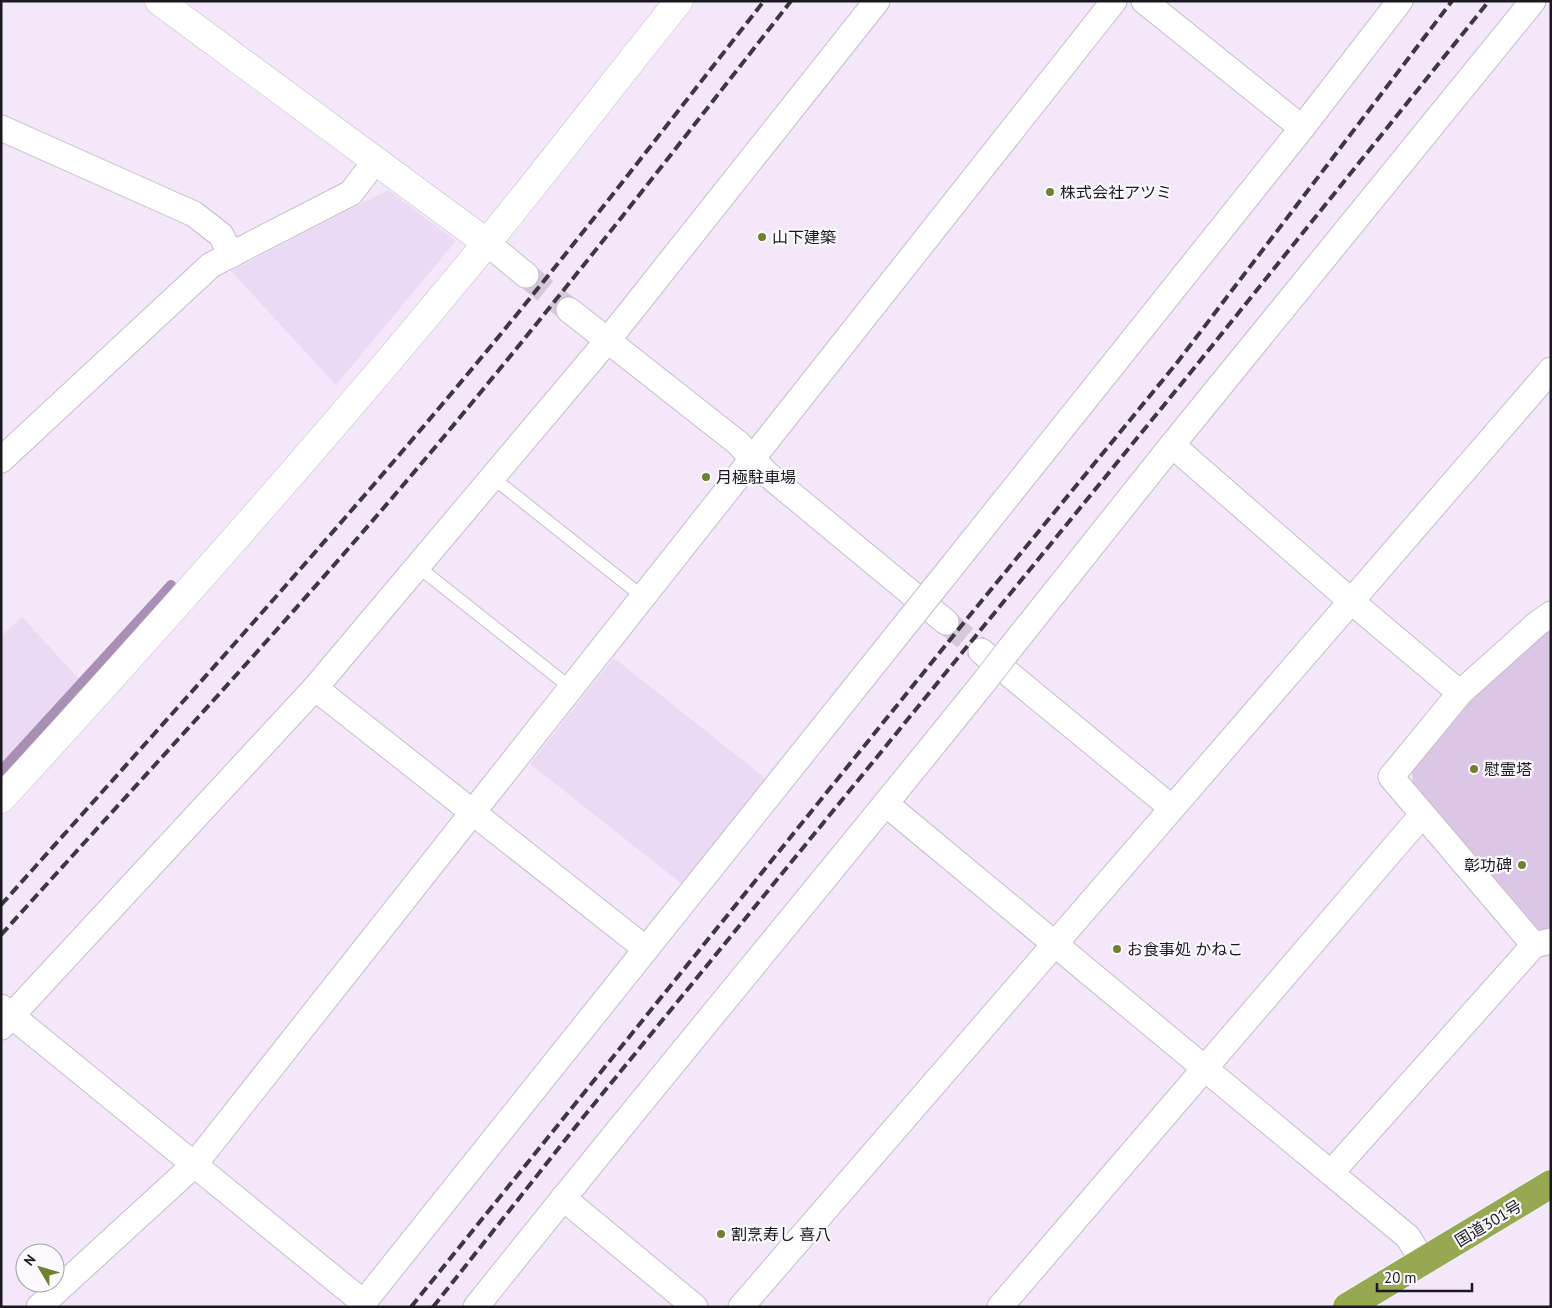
<svg xmlns="http://www.w3.org/2000/svg" width="1552" height="1308" font-family="'PT Sans','Noto Sans JP',sans-serif">
<rect width="100%" height="100%" fill="#f4e7fa"/>
<g fill="#ebdaf3">
<polygon points="388,190 456,241 336,385 231,271"/>
<polygon points="22,617 79,679 1,765 1,636"/>
<polygon points="614,658 770,782 686,887 530,764"/>
</g>
<polygon fill="#dbc6e5" points="1551,625 1551,930 1545,932 1532,926 1413,783 1412,770 1467,699"/>
<g fill="none" stroke-linecap="round" stroke-linejoin="round">
<polyline stroke="#a88fb3" stroke-width="10" points="1,771 171,585"/>
<g stroke="#d4c8d9" stroke-width="25" stroke-dasharray="25 12" stroke-linecap="butt">
<polyline points="526,275 569,310"/>
<polyline points="946,622 981,651"/>
</g>
<defs>
<g id="service">
<polyline points="492,477 643,597"/>
<polyline points="417,566 571,688"/>
</g>
<g id="minor">
<polyline points="1144,1 1302,128"/>
<polyline points="1,128 194,214 221,235 231,255"/>
<polyline points="487,243 526,275"/>
<polyline points="569,310 738,443 767,474 946,622"/>
<polyline points="1172,445 1351,601 1460,693"/>
<polyline points="1,460 211,265 351,193 375,161"/>
<polyline points="933,590 1302,128 1400,1"/>
<polyline points="981,651 1172,808"/>
<polyline points="1008,651 1172,445 1533,1"/>
<polyline points="315,688 646,949"/>
<polyline points="886,804 1408,1237 1423,1262"/>
<polyline points="1534,945 1391,777 1460,693 1538,623 1551,614"/>
<polyline points="1,1007 364,1303"/>
<polyline points="1,1027 315,688 608,340 877,1"/>
<polyline points="1331,1173 1534,945 1551,941"/>
<polyline points="563,1198 695,1307"/>
<polyline points="39,1307 194,1165 1114,1"/>
<polyline points="360,1307 909,620"/>
<path d="M 476,1307 C 643,1097 816,891 984,682"/>
<polyline points="741,1307 1551,370"/>
<polyline points="1000,1307 1416,822 1424,816"/>
</g>
<g id="tertiary">
<polyline points="159,1 487,243"/>
<path d="M 1,799 C 167,618 330,434 486,244 C 551,164 614,82 679,1"/>
</g>
<polyline id="trunk" points="1347,1307 1551,1184"/>
</defs>
<use href="#service" stroke="#c8bbcd" stroke-width="14"/>
<use href="#minor" stroke="#c8bbcd" stroke-width="27"/>
<use href="#tertiary" stroke="#c8bbcd" stroke-width="29"/>
<use href="#trunk" stroke="#fff" stroke-width="29"/>
<use href="#service" stroke="#fff" stroke-width="12"/>
<use href="#minor" stroke="#fff" stroke-width="25"/>
<use href="#tertiary" stroke="#fff" stroke-width="28"/>
<use href="#trunk" stroke="#96a852" stroke-width="28"/>
<g stroke="#3d3740" stroke-width="4" stroke-dasharray="10 5" stroke-linecap="butt">
<path d="M 1,905 C 150,738 301,572 445,401 C 555,271 659,135 764,1"/>
<path d="M 1,935 C 157,761 317,591 466,410 C 577,276 684,138 791,1"/>
<polyline points="411,1307 966,620 1176,364 1452,1"/>
<polyline points="433,1307 581,1120 1191,372 1489,1"/>
</g>
<defs>
<g id="minor-bridge">
<polyline points="909,620 933,590"/>
<polyline points="984,682 1008,651"/>
</g>
</defs>
<use href="#minor-bridge" stroke="#c8bbcd" stroke-width="27" stroke-linecap="butt"/>
<use href="#minor-bridge" stroke="#fff" stroke-width="25"/>
</g>
<g fill="#6e8131" stroke="#fbf9fd" stroke-width="2">
<circle cx="1050" cy="192" r="5"/>
<circle cx="762" cy="237" r="5"/>
<circle cx="706" cy="477" r="5"/>
<circle cx="1474" cy="769" r="5"/>
<circle cx="1522" cy="865" r="5"/>
<circle cx="1117" cy="949" r="5"/>
<circle cx="721" cy="1234" r="5"/>
</g>
<g text-anchor="middle" stroke-width="4.5" stroke-linejoin="round" paint-order="stroke">
<g font-size="16" fill="#1c181f" stroke="#fbf9fd" text-anchor="start">
<text x="1060" y="198">株式会社アツミ</text>
<text x="772" y="243">山下建築</text>
<text x="716" y="483">月極駐車場</text>
<text x="1484" y="775">慰霊塔</text>
<text x="1512" y="871" text-anchor="end">彰功碑</text>
<text x="1127" y="955">お食事処 かねこ</text>
<text x="731" y="1240">割烹寿し 喜八</text>
</g>
<g font-size="16" fill="#1c181f" stroke="#fbf9fd">
<text transform="translate(1488 1223) rotate(-31)" y="6">国道301号</text>
</g>
</g>
<rect width="1552" height="1308" fill="none" stroke="#1c181f" stroke-width="5"/>
<g transform="translate(40 1268) rotate(308)"><circle r="24" fill="#fbf9fd" stroke="#a29fa4"/>
<path d="M0-4L9 19L0 12L-9 19Z" fill="#6e8131"/>
<text y="-8" font-size="14" font-weight="bold" text-anchor="middle" fill="#1c181f">N</text>
</g>
<path d="M1377 1283v8h95v-8" fill="none" stroke="#1c181f" stroke-width="2.5"/>
<text x="1384" y="1283" font-size="15" fill="#1c181f" stroke="#fbf9fd" stroke-width="4" paint-order="stroke">20 m</text>
</svg>
